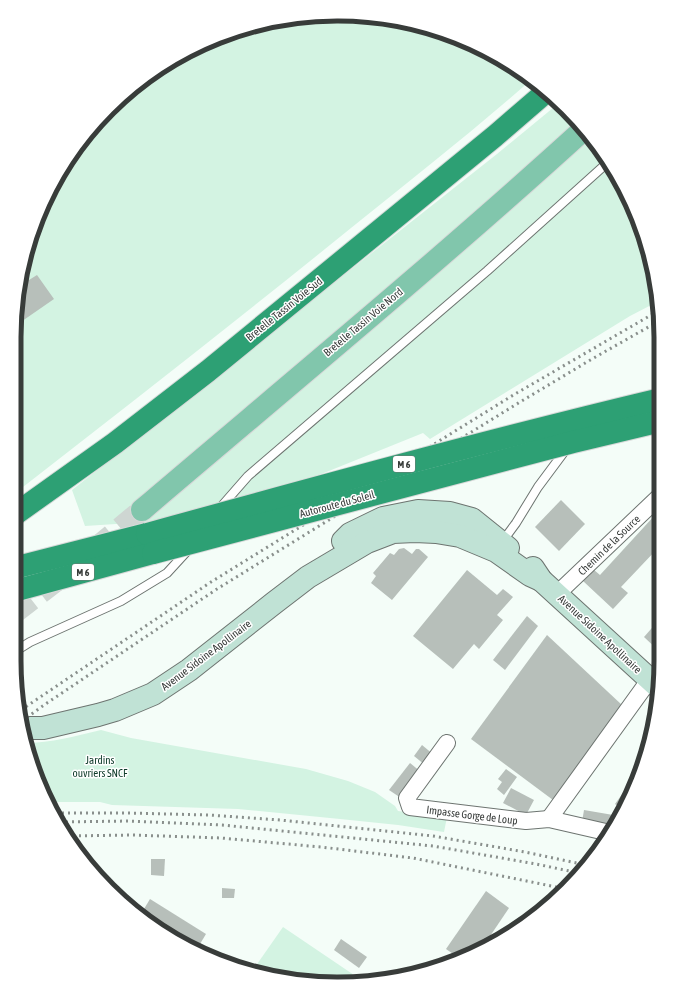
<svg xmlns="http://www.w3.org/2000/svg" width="675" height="998" font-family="'Asap Condensed',sans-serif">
<rect width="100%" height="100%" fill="#f4fdf8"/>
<g fill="#d3f3e2">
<path d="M 338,14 L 401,20 L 462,39 L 517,69 L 531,80 C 473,131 412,179 351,228 C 240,318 127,406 14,494 L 14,338 L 20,275 L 47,194 L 109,109 L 158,68 L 214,39 L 275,20 Z"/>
<polygon points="559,103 566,109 628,194 655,275 657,302 630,316 430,439 423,433 262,498 247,496 147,522 85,526 72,490 497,154"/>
<path d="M 101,730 L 131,738 L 306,769 L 348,781 L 375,792 L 395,806 L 398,811 L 447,817 L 444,832 L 398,825 L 340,819 L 238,809 L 112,805 L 100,802 L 51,802 L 25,743 C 51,743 76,736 101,730 Z"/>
<polygon points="283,927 354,975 351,979 296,981 253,970"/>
</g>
<g fill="#b7bfba">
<polygon points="23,272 29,280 37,275 54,299 15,326 20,275"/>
<polygon points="561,500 585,524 559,551 535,527"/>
<polygon points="655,515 661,521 661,551 658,548 621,587 628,593 613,609 583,581 594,570 600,575"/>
<polygon points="404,548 412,554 416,549 419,549 428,557 392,600 371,583 376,576 373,573 390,553 394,555 399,549"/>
<polygon points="467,570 497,595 503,589 513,597 497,615 503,620 479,649 474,644 453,669 413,636"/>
<polygon points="527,616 538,626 505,670 493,660"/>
<polygon points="658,621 661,624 661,653 644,637"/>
<polygon points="547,635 622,705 553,800 471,739"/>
<polygon points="422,745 434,755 425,765 414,756"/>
<polygon points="410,763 421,772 401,798 389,790"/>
<polygon points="641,768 636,785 623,810 615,804"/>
<polygon points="506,769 517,777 504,795 497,789 502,782 498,779"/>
<polygon points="511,788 534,800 526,815 503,803"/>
<polygon points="584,810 619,816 619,817 614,827 582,822"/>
<polygon points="151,859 165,859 164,876 151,875"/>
<polygon points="222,888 235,889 234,898 222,898"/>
<polygon points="486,891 509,908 480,951 459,958 446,949"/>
<polygon points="150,899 206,934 197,949 141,914"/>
<polygon points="341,939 367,957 359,968 334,950"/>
</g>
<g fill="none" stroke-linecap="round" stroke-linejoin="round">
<g stroke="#ced6d2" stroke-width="22" stroke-dasharray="22 11" stroke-linecap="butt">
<polyline points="95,549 142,510"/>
<polyline points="14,613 61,577"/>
</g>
<defs>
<g id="lane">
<polyline points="220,508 248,476 487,271 606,164"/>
<polyline points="502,542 516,523 538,487 567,448"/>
<polyline points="14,652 30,642 121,601 167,573 189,549"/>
</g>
<g id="street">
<polyline points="557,594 661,495"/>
<polyline points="447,743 407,798 410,807 526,821 549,819 610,833"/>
<polyline points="549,819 650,679"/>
</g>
<g id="secondary">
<polyline points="343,541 350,534 383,518 418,511 450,513 472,519 508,548"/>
<polyline points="533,568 541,580 658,687"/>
<polyline points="23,728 43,728 98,715 115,710 153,694 189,670 274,603 308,577 367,542 393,532 415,531 436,532 460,536 496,551 530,575 541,580"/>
</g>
<path id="primary" d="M 142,510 C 290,384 439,261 582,131"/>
<g id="highway">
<polyline points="14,515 115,443 208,371 495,136 546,92"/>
<polyline points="14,568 147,534"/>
<polyline points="14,591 153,553"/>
</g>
</defs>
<use href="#lane" stroke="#6d7470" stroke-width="10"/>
<use href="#street" stroke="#6d7470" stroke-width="18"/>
<use href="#secondary" stroke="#6d7470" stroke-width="24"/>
<use href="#primary" stroke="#d7d8d8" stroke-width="24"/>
<use href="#highway" stroke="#d7d8d8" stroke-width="24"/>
<use href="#lane" stroke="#fff" stroke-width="8"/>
<use href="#street" stroke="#fff" stroke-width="16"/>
<use href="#secondary" stroke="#c0e2d5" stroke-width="22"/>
<use href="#primary" stroke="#81c6ac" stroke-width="22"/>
<use href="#highway" stroke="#2da074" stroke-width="22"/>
<g stroke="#898f8c" stroke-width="3" stroke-dasharray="2 4" stroke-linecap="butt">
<polyline points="21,710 211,582 515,394 658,311"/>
<polyline points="22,721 44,705 217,589 520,402 592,359 659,321"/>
<polyline points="56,813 128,813 209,815 280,820 433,836 525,852 586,865"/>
<polyline points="60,822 129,821 222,825 433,846 536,864 579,873"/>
<polyline points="67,836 132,835 221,838 321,847 413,858 566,889"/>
</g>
<defs>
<g id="highway-bridge">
<path d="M 147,534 C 318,487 489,440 661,399"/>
<polyline points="153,553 573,442 661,421"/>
</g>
</defs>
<use href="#highway-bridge" stroke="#d7d8d8" stroke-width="24" stroke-linecap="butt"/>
<use href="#highway-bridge" stroke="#2da074" stroke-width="22"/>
</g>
<g text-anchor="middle" stroke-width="3" stroke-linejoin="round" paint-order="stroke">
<g fill="#fff" stroke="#747675" stroke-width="1">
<rect x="393" y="456" width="22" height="16" rx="3"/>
<rect x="72" y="564" width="22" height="16" rx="3"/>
</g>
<g font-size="10" font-weight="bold" fill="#383c3a">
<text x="404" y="468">M 6</text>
<text x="83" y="576">M 6</text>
</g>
<g font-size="11" fill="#383c3a" stroke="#fff">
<text transform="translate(284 309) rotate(-39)" y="4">Bretelle Tassin Voie Sud</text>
<text transform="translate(363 322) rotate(-40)" y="4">Bretelle Tassin Voie Nord</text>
<text transform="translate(337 504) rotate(-15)" y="4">Autoroute du Soleil</text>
<text transform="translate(609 545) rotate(-44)" y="4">Chemin de la Source</text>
<text transform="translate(600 634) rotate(43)" y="4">Avenue Sidoine Apollinaire</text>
<text transform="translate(206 655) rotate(-37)" y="4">Avenue Sidoine Apollinaire</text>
<text transform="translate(472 815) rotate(7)" y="4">Impasse Gorge de Loup</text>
</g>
<g font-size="11" fill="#0f3b2a" stroke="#fff">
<text x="100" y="764">Jardins<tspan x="100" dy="13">ouvriers SNCF</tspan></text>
</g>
</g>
<path d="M0 0H675V998H0ZM337 21H338A316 316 0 0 1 654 337V661A316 316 0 0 1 338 977H337A316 316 0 0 1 21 661V337A316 316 0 0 1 337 21Z" fill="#fff" fill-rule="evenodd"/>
<path fill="none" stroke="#383c3a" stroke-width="5" d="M337 21H338A316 316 0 0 1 654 337V661A316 316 0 0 1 338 977H337A316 316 0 0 1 21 661V337A316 316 0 0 1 337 21Z"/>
</svg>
